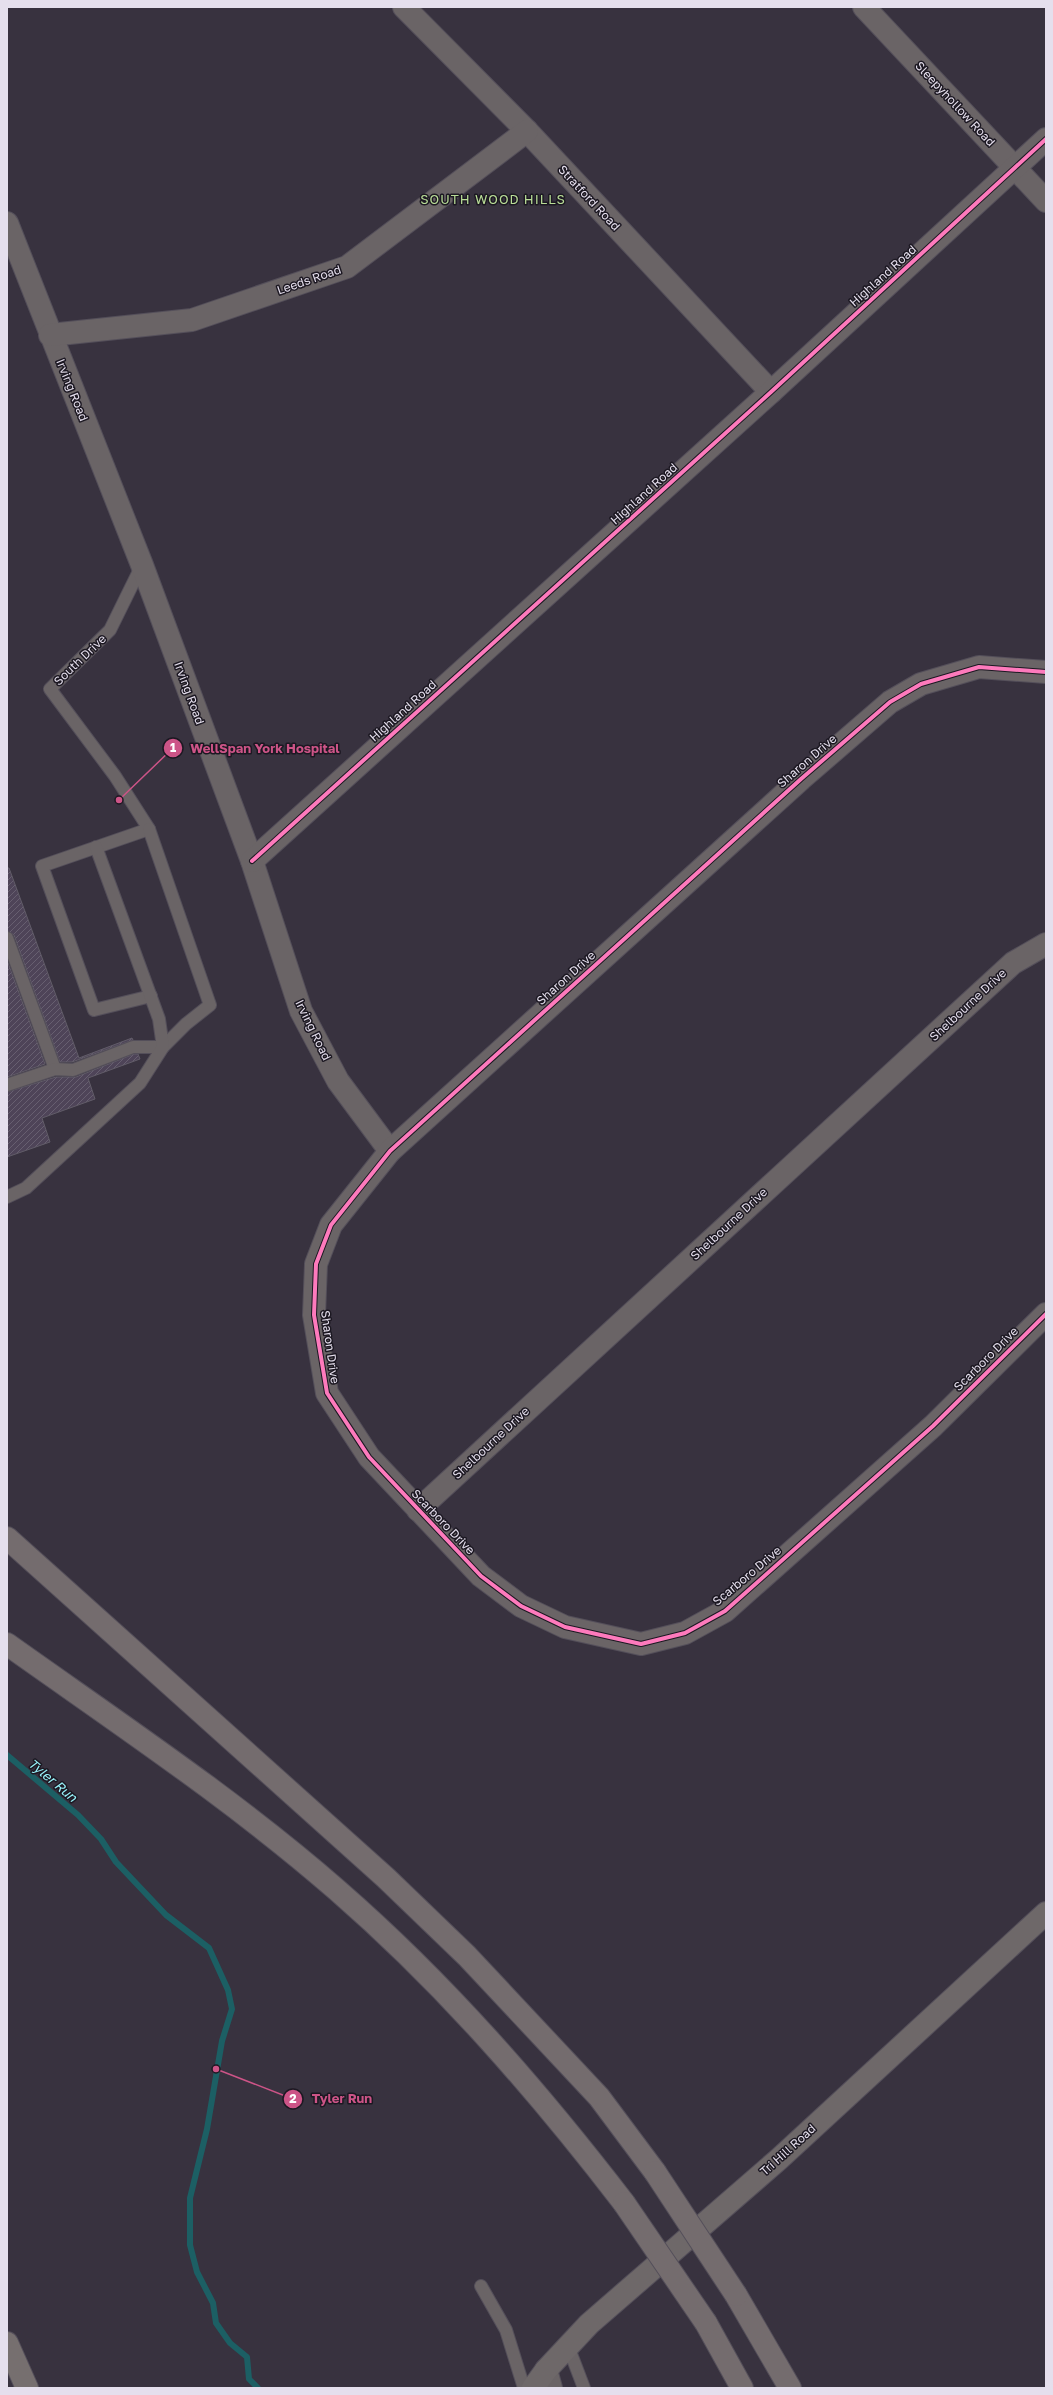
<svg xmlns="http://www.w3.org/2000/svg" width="1053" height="2395" font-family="'Golos Text',sans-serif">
<defs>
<pattern id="building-hatch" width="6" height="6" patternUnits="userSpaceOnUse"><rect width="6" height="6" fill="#4e4458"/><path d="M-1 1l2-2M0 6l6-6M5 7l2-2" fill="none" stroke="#675f70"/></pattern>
</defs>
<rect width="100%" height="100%" fill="#38323f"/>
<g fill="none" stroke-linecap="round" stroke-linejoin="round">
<polyline stroke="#1c5f64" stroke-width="6" points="7,1755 78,1815 101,1839 116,1862 166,1915 209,1948 228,1990 232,2009 222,2041 207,2129 190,2198 190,2245 197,2272 213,2303 216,2323 230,2343 247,2357 249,2379 258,2388"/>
</g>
<g fill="url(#building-hatch)" stroke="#615c68">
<polygon points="7,868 9,868 79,1058 132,1038 133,1040 72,1062 60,1062 14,935 7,931"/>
<polygon points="7,960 45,1064 7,1077"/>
<polygon points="134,1054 138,1054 140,1059 88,1078 95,1099 42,1118 50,1142 7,1157 7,1092 56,1077 76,1077"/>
</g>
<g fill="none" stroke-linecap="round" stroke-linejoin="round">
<defs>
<g id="lane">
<polyline points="142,565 110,630 50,689 115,776 149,829 42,866 94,1010 151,996"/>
<polyline points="7,938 55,1069"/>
<polyline points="7,1085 55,1069 73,1070 133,1047 163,1047 186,1024 210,1005 149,829"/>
<polyline points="7,1197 26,1188 140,1083 163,1047 159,1019 96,847"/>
<polyline points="481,2286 506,2330 524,2388"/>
<polyline points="568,2346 584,2388"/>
</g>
<g id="street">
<polyline points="404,7 527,131 771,392"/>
<polyline points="864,7 1046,201"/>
<polyline points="7,223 142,565 252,861 301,1011 338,1081 390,1151"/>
<polyline points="50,335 192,320 347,267 527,131"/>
<polyline points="1046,672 979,667 921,684 890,702 801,779 390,1151 331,1225 316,1264 314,1315 327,1393 369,1457 481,1576 521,1606 565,1627 641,1644 685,1633 725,1611 933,1426 1046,1314"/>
<polyline points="252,861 771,392 1046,139"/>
<polyline points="418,1510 1013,963 1046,944"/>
<polyline points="546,2370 551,2388"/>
</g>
<polyline id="secondary" points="533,2388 546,2370 589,2324 779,2159 1046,1913"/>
<polyline id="primary" points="7,2343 27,2388"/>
<g id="highway">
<polyline points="7,1538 386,1878 467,1956 599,2097 655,2172"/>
<path d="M 7,1644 C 118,1723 234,1800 337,1890 C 445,1984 537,2090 624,2203"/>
<polyline points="736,2295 790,2388"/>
<polyline points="706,2323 742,2388"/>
</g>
</defs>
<use href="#lane" stroke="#544f5a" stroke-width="14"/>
<use href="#street" stroke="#544f5a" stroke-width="24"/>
<use href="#secondary" stroke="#544f5a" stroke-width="24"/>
<use href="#primary" stroke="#544f5a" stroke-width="24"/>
<use href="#highway" stroke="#544f5a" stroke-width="24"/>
<use href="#lane" stroke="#6a6466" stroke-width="12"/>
<use href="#street" stroke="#6a6466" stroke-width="22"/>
<use href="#secondary" stroke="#6e6869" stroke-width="22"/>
<use href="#primary" stroke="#766f6f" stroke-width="22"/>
<use href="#highway" stroke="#746c6e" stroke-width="22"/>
<defs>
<g id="highway-bridge">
<polyline points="655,2172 736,2295"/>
<polyline points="624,2203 706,2323"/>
</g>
</defs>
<use href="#highway-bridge" stroke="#544f5a" stroke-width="24" stroke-linecap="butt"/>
<use href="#highway-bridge" stroke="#746c6e" stroke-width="22"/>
<defs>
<g id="cycleway">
<polyline points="1046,672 979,667 921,684 890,702 801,779 390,1151 331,1225 316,1264 314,1315 327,1393 369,1457 481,1576 521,1606 565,1627 641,1644 685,1633 725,1611 933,1426 1046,1314"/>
<polyline points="252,861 771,392 1046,139"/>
</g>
</defs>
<use href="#cycleway" stroke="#1c1822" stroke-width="6"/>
<use href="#cycleway" stroke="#fd7abc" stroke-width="4"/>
</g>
<g text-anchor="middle" stroke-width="3" stroke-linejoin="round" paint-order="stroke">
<g font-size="12" fill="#e5dfed" stroke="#1c1822">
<text transform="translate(955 104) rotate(47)" y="4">Sleepyhollow Road</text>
<text transform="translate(589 198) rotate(47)" y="4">Stratford Road</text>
<text transform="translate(883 276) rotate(-42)" y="4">Highland Road</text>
<text transform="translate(309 280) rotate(-19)" y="4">Leeds Road</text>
<text transform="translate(72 390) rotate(68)" y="4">Irving Road</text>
<text transform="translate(644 494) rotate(-42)" y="4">Highland Road</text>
<text transform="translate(80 660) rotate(-44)" y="4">South Drive</text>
<text transform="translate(189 693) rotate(70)" y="4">Irving Road</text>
<text transform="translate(403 711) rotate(-42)" y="4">Highland Road</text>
<text transform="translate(807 761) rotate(-41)" y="4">Sharon Drive</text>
<text transform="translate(566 978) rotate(-42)" y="4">Sharon Drive</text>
<text transform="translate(968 1005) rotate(-43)" y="4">Shelbourne Drive</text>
<text transform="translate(313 1030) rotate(64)" y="4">Irving Road</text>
<text transform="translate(729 1224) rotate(-43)" y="4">Shelbourne Drive</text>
<text transform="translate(330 1347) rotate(82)" y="4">Sharon Drive</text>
<text transform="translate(986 1359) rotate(-45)" y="4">Scarboro Drive</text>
<text transform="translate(491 1443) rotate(-43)" y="4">Shelbourne Drive</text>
<text transform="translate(443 1522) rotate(46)" y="4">Scarboro Drive</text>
<text transform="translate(747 1576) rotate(-40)" y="4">Scarboro Drive</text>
<text transform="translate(788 2150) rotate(-42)" y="4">Tri Hill Road</text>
</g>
<g font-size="13" letter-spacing="1" fill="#b9dd97" stroke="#1c1822">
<text x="493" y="204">SOUTH WOOD HILLS</text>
</g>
<g font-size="13" font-style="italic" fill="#98f3fa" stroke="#1c1822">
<text transform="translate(53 1780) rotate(40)" y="5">Tyler Run</text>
</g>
</g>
<path fill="none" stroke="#cc5487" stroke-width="1.5" d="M119 800L173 748M216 2069L293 2099"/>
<g fill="#cc5487" stroke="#1c1822" stroke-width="1.5">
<circle cx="119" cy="800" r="4"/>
<circle cx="216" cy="2069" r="4"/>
<circle cx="173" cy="748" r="10"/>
<circle cx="293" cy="2099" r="10"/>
</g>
<g font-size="12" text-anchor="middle" font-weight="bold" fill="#fff">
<text x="173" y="752">1</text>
<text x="293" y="2103">2</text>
</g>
<g font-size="13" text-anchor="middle" font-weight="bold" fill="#cc5487" stroke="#1c1822" stroke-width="3" stroke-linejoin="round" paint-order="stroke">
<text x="265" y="753">WellSpan York Hospital</text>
<text x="342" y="2103">Tyler Run</text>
</g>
<rect width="1053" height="2395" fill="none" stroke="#e5dfed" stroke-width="16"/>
</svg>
